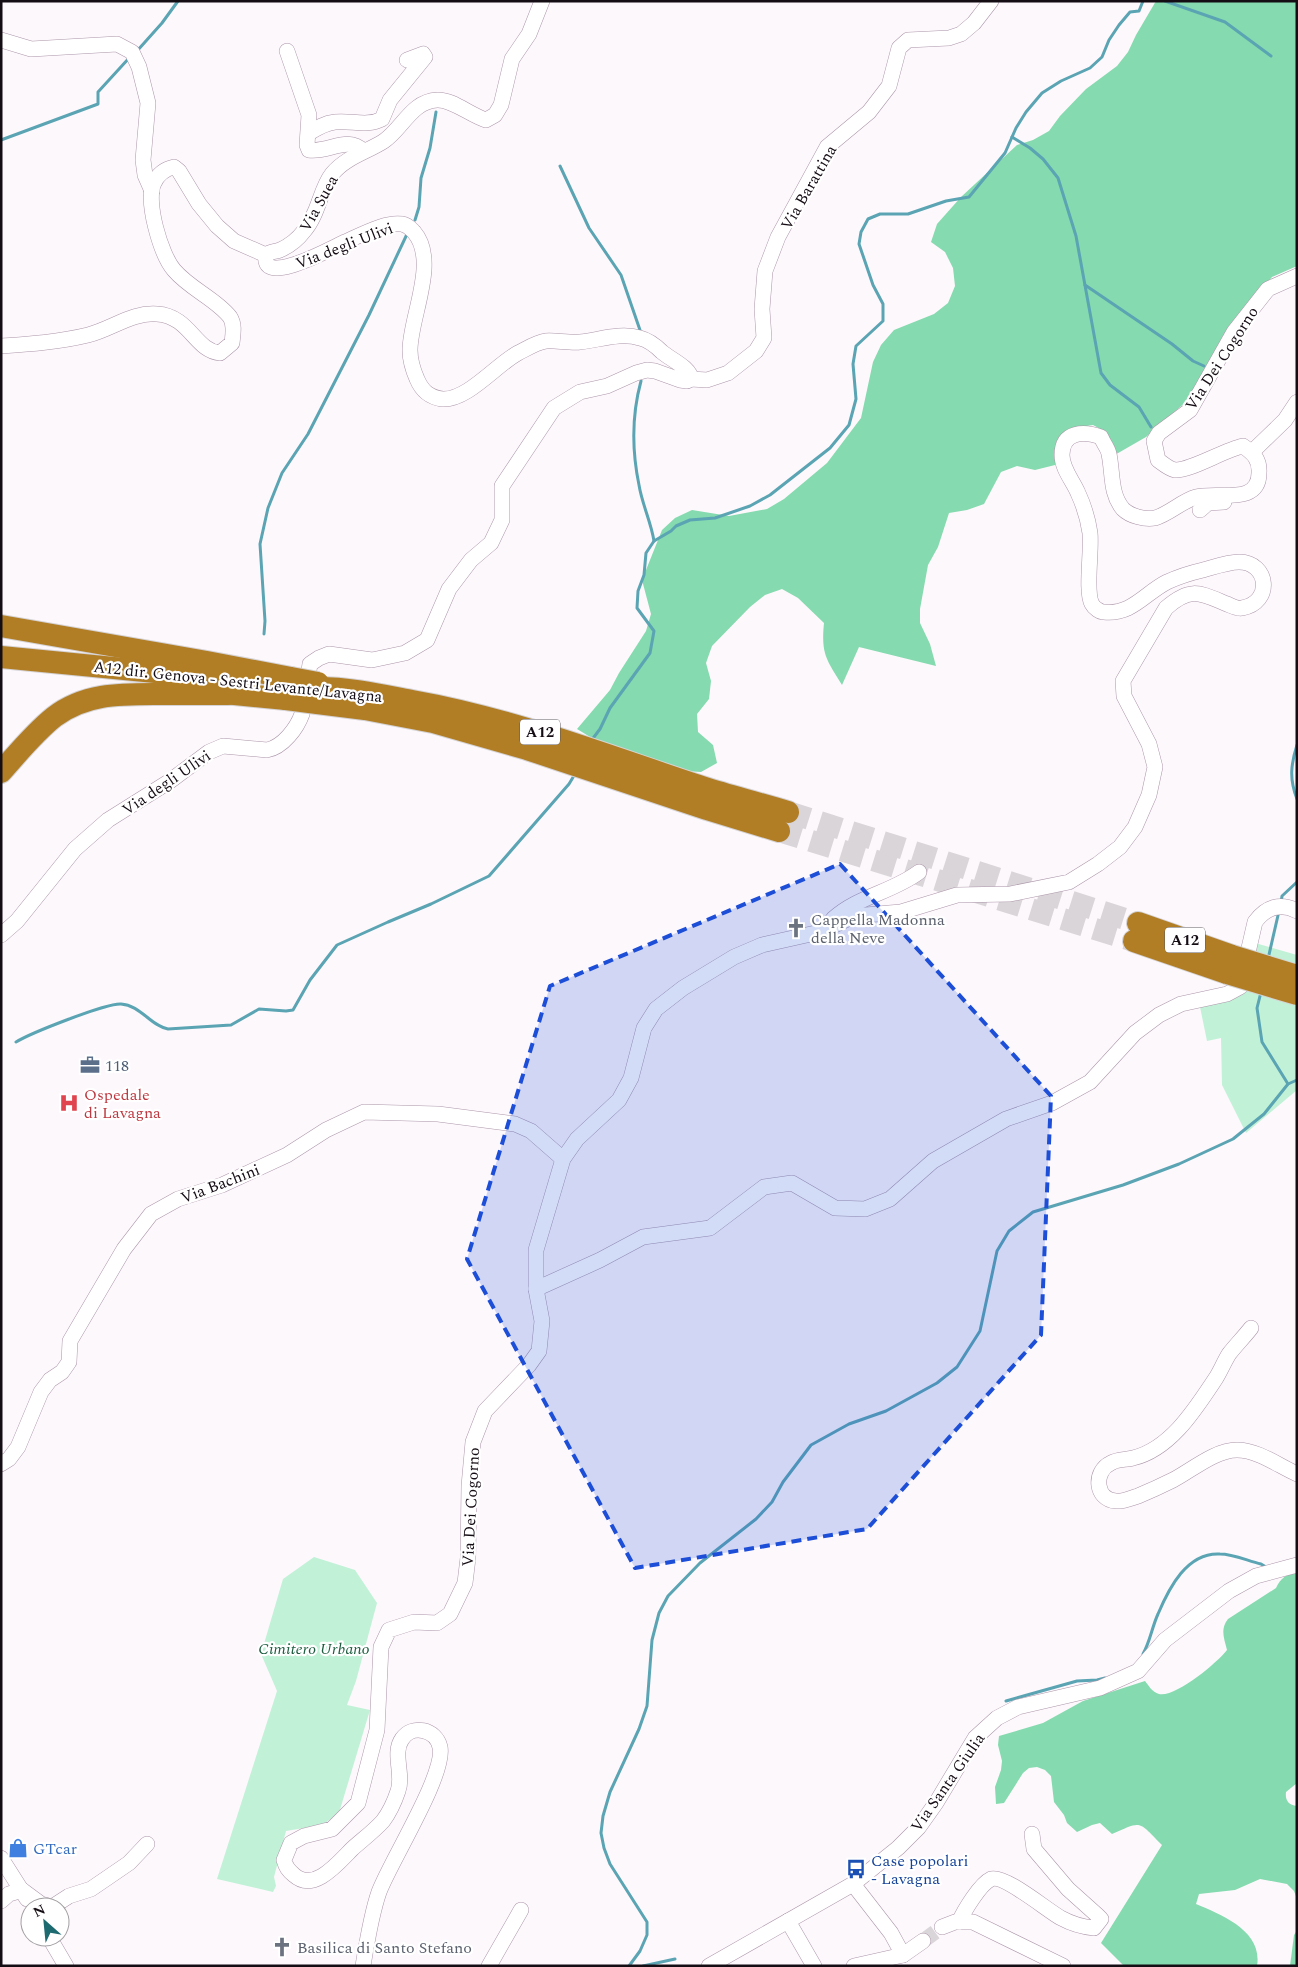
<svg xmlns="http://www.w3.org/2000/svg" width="1298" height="1967" font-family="Spectral,serif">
<rect width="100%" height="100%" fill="#fdf8fc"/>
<g fill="#c1f2d7">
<polygon points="1255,943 1297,955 1297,1090 1246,1133 1222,1085 1221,1038 1207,1041 1200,1007 1226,1000"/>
<polygon points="314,1557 355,1570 377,1603 356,1681 347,1705 370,1710 339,1813 322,1825 286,1831 274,1877 276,1886 273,1892 217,1879 277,1691 261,1654 283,1579"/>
</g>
<g fill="#85daaf">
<path d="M 1156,1 L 1297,1 L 1297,266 L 1272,277 L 1249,305 L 1188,400 L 1146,437 L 1113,456 L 1104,431 L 1093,425 L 1074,428 L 1057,450 L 1055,465 L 1035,470 L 1017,466 L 1001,472 L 984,504 L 967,510 L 949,513 L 938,547 L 928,565 L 920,609 L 920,623 L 930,644 L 936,666 L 859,647 L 842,685 C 826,659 821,654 824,623 L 798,598 L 782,589 L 765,595 L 750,607 L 712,646 L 706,663 L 711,681 L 709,699 L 697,714 L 698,732 L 713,745 L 717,763 L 701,772 L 684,771 L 600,743 L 577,729 L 610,690 L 619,673 L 646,631 L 651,614 L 642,580 L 662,530 L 675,518 L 692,510 L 729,516 L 767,509 L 784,499 L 827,463 L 861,418 L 873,362 L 881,345 L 894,330 L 934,314 L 948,303 L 955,286 L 953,268 L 945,252 L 931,242 L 937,224 L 961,197 L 1017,145 L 1033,140 L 1049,131 L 1060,116 L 1086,89 L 1117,66 L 1128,52 L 1136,35 Z"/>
<path d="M 1297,1572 L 1297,1783 L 1286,1792 C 1285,1800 1288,1805 1297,1806 L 1297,1899 L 1294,1891 L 1287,1884 L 1260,1879 L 1235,1890 L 1199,1894 L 1196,1904 C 1222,1915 1263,1931 1257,1966 L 1124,1966 L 1101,1943 L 1162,1845 C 1138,1821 1143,1820 1112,1834 L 1100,1823 L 1092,1825 L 1077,1832 L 1067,1823 L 1064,1815 L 1054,1802 L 1051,1776 L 1045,1770 L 1037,1767 L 1029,1768 L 1023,1773 L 1004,1803 L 996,1804 L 995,1787 L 1001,1770 L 1002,1761 L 998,1745 L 999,1736 L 1043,1723 L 1083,1701 L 1145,1681 C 1149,1686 1152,1692 1159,1694 C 1175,1698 1217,1663 1227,1650 C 1224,1638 1220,1629 1228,1619 L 1276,1588 C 1280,1579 1287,1573 1297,1572 Z"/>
<polygon points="1297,1930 1297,1966 1290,1966 1294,1935"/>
</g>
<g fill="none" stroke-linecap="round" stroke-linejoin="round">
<g stroke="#5aa4b3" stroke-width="3">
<polyline points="1165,1 1225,22 1271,56"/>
<polyline points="137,51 162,23 178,1"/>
<polyline points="1012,137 1030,148 1043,159 1058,178 1076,236 1101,373 1110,385 1139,407 1151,427"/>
<polyline points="1,140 98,104 98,92 130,57"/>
<polyline points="560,166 589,228 621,275 641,333"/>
<polyline points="415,220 419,207 421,178 430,148 436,112"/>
<polyline points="1085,285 1172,344 1193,361 1204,366"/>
<path d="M 641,381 C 632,414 632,451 639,485 C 642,504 651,522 654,541"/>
<polyline points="264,634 265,621 260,544 268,508 282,473 308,434 369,315 408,232"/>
<polyline points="591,741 600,729 610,708 650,653 654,631 637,608 638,591 644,575 646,553 654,541 671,531 676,526 690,520 715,518 750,506 770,495 830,448 849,425 856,399 853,364 856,346 883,321 883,304 873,285 859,244 861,232 868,219 880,214 908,214 946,201 969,197 1005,153 1016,128 1026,112 1042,93 1061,81 1090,68 1102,57 1109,40 1119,25 1130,12 1139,11 1143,1"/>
<path d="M 1297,745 C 1291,764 1289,779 1297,799"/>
<polyline points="1281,903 1282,896 1297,882"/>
<polyline points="1268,959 1279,911"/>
<polyline points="1261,992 1257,1008 1262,1042 1288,1084"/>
<path d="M 16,1042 C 31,1033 106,1003 121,1004 C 140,1005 151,1026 168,1029 L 231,1025 L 259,1009 L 286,1011 L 293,1010 L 310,980 L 337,945 L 388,922 L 431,904 L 489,876 L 569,784 L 575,774"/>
<path d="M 1143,1654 C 1150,1642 1152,1627 1158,1614 C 1169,1588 1187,1552 1220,1554 C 1233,1554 1248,1561 1261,1564 L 1266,1567"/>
<polyline points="1006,1701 1077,1681 1097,1680 1105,1678"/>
<polyline points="629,1966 640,1951 647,1935 647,1922 610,1864 604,1848 601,1833 603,1816 610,1792 639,1729 647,1706 652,1640 659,1613 668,1596 700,1563 756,1519 772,1502 783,1482 811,1445 849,1424 886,1411 937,1383 957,1367 980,1331 997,1251 1009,1231 1033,1212 1123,1185 1179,1164 1233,1139 1264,1114 1288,1084 1297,1080"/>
<polyline points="643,1966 675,1959"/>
</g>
<polyline stroke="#dad5d9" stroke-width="15" stroke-dasharray="15 8" stroke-linecap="butt" points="923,1941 942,1927"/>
<g stroke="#dad5d9" stroke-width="22" stroke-dasharray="22 11" stroke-linecap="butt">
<polyline points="788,812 1138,923"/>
<polyline points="779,831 1134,941"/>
</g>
<defs>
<g id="minor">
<polyline points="1,40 31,49 117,44 132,52 139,67 148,103 143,160 145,175 152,191"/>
<path d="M 287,51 L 309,115 L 307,145 L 309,150 C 328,153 348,135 363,151"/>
<path d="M 309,133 C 317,128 325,123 335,122 C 351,120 367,127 382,119 L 390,100 L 425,57 L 423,54 L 407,60"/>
<path d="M 1,346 C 31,344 59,342 88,335 C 112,329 132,312 157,314 C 190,316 195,351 220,353 L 232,343 C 233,334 235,325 230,317 C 216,299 190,289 174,270 C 161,255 145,201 154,183 C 158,174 165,169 174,167 L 179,171 L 199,204 L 217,226 L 234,241 L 266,255 C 270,251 275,252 280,250 C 289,246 298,239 304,231 C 319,214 320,189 332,174 C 346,157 367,152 384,141 C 402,129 412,101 437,100 C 452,99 470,115 486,120 L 495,115 L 501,105 L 512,59 L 529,34 L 542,1"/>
<polyline points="691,379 707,380 728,373 756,351 764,338 762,309 765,271 778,237 827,147 869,112 889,86 899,48 908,40 949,38 961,34 974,23 991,1"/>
<polyline points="1252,452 1285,420 1297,402"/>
<polyline points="1200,510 1208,503 1224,502"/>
<path d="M 833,919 C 858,896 893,892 919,872"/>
<path d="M 1,935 L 17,921 L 75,849 L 108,820 L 170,781 L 209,752 L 223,746 L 267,750 C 283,747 297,728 302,714 L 310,664 L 319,658 L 329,654 L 372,660 L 405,653 L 427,640 L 449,589 L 471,560 L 491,543 L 502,520 L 502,486 L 554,408 L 580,392 L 607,386 L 636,373 L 647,370 L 655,371 L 680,380 L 687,381 L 691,379 C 691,368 670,359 662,352 C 656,346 648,340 640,338 C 621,332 599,340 580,342 C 570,343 553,340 546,341 C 537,342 526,349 518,353 C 497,364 467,401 442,399 C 429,397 422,391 417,379 C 413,370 410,360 410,350 C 410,317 439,261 414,232 C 410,228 408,225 402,224 C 396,223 386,225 380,227 C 368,231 356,237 345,242 C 335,246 260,289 266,255"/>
<path d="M 536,1289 L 600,1260 L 643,1237 L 710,1228 L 764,1187 L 792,1183 L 835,1208 L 865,1209 L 890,1199 L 933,1161 L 1006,1119 L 1052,1103 L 1090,1082 L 1135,1033 L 1159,1015 L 1181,1004 L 1227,994 L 1240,987 L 1255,922 C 1266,907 1280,902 1297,911"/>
<path d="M 1251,1328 C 1244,1337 1236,1345 1229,1354 C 1224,1362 1221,1370 1216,1378 C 1196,1408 1171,1449 1133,1458 C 1126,1460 1117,1459 1111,1463 C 1093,1471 1095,1500 1116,1501 C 1123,1502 1131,1498 1138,1496 C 1150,1491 1161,1486 1173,1480 C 1192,1470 1215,1450 1237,1450 C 1258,1450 1279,1466 1297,1474"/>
<polyline points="1,1464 9,1459 18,1447 41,1392 50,1380 62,1372 69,1362 70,1341 124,1249 151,1214 178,1199 222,1185 287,1155 326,1130 364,1112 438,1114 515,1124 531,1131 563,1159"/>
<polyline points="1,1858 27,1899"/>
<polyline points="853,1884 891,1933 903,1955"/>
<polyline points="22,1890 41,1904 52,1907 69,1896 91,1889 129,1863 147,1844"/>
<polyline points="1,1901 9,1894 22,1890"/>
<polyline points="788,1921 814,1966"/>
<path d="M 959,1922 C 964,1911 980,1884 991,1879 C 1004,1874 1048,1911 1061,1918 C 1072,1924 1082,1927 1094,1928 L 1101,1919 L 1097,1915 L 1068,1889 L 1034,1849 L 1032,1834"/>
<polyline points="942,1927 955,1922 973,1922 1063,1966"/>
<polyline points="49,1937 66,1966"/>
<path d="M 363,1966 C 367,1942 371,1915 379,1892 C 390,1862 446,1774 440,1747 C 436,1729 412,1724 402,1739 C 392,1753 404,1775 398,1791 C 395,1800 389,1813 383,1821 C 374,1831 362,1840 352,1849 C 338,1863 314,1893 294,1875 C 288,1870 286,1867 284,1860 L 291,1843 L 304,1836 L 332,1829 L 358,1803 L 377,1730 L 381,1647 L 389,1630 L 414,1622 L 437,1623 L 450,1614 L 465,1583 L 468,1558 L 469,1486 L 473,1442 L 485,1411 L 529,1365 L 539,1351 L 542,1321 L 536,1289 L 536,1250 L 563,1159 L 577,1139 L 619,1100 L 631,1078 L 644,1028 L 656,1009 L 683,988 L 734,957 L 762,945 L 820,932 L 854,916 L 901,912 L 957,895 L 1010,894 L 1069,882 L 1098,864 L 1120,847 L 1135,827 L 1149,795 L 1155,767 L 1149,744 L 1124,696 L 1123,681 L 1166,608 C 1191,586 1200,593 1227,604 C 1232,606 1237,609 1242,608 C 1273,603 1269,562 1239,562 C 1228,562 1214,567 1203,570 C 1190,573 1178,577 1167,582 C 1145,593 1132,615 1104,612 C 1100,612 1094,608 1092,604 C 1085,592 1092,550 1090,533 C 1088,519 1084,506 1078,493 C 1073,481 1062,469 1062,455 C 1062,431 1084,431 1101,437 C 1103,443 1108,448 1109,454 C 1113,473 1110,494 1123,509 C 1130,516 1145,520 1155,518 C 1169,514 1182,501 1196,497 C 1217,491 1259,506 1259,473 C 1260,459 1253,453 1243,446 C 1224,450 1190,471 1175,470 C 1169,469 1162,463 1158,460 L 1154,441 L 1159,433 L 1190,410 L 1234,332 L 1268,289 L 1297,276"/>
<polyline points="489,1966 521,1910"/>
<polyline points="709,1966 853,1884 898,1848 919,1827 936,1803 975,1738 997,1718 1018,1707 1100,1688 1138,1671 1165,1640 1229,1591 1256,1576 1297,1565"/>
<polyline points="854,1966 903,1955 923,1941"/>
</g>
<g id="highway">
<polyline points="1,626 207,662 291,678"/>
<polyline points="1,657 237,680"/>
<path d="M 318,688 C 350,688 381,695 412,701 C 514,719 610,757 708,789 C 734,797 761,804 788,812"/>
<polyline points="214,692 286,699"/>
<polyline points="317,703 365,709 433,722 527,749 707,809 779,831"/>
<path d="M 1,772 C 18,753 34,733 54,717 C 85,693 121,694 159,694 C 182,694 205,694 228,694"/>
<polyline points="1138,923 1232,956"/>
<polyline points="1134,941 1227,973"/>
</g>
</defs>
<use href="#minor" stroke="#ac97aa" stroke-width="16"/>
<use href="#highway" stroke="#d5d3d5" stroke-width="24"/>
<use href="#minor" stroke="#fff" stroke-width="15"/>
<use href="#highway" stroke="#b17e26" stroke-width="22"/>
<defs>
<g id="highway-bridge">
<polyline points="291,678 318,683"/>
<polyline points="286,699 317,703"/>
<polyline points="1232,956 1297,976"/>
<polyline points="1227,973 1297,994"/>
</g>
</defs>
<use href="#highway-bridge" stroke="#d5d3d5" stroke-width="24" stroke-linecap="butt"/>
<use href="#highway-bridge" stroke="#b17e26" stroke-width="22"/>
</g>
<path fill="#1d4ed8" fill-opacity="0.2" stroke="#1d4ed8" stroke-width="4" stroke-dasharray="10 6" stroke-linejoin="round" d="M 840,864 L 1051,1096 L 1041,1335 L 867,1529 L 635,1568 L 467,1259 L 550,986 Z"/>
<defs>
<symbol id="church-bare" viewBox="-9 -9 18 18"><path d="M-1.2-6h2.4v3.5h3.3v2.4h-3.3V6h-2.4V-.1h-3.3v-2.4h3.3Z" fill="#6b7280" stroke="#fff" stroke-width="2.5" paint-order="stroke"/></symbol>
<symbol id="office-bare" viewBox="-9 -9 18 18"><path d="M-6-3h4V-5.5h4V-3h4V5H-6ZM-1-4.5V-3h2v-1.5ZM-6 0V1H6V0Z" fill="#5c6f8a" stroke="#fff" stroke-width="2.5" paint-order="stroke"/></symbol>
<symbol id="hospital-bare" viewBox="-9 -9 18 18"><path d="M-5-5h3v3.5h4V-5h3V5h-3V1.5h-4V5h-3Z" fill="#e0444e" stroke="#fff" stroke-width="2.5" paint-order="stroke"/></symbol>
<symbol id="shop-bare" viewBox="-9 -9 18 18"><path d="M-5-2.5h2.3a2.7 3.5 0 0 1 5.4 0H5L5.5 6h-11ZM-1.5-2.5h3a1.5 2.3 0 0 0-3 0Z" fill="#3f7fe0" stroke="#fff" stroke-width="2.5" paint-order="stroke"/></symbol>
<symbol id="bus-bare" viewBox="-9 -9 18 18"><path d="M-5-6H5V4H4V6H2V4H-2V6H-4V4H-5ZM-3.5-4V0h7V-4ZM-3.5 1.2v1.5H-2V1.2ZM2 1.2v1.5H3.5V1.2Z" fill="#1a4fb4" stroke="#fff" stroke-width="2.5" paint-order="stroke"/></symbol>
</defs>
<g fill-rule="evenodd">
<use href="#church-bare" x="782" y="914" width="28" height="28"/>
<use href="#office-bare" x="76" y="1051" width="28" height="28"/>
<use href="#hospital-bare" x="55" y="1089" width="28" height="28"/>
<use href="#shop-bare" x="4" y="1834" width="28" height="28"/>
<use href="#bus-bare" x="842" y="1855" width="28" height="28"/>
<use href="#church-bare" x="268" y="1933" width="28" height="28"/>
</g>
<g text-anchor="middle" stroke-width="4.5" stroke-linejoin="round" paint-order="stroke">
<g fill="#fff" stroke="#5b565a" stroke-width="1">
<rect x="520" y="719.5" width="40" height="25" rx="4"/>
<rect x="1165" y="927.5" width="40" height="25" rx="4"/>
</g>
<g font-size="15" font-weight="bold" fill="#150d14">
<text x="540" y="737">A12</text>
<text x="1185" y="945">A12</text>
</g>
<g font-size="16" fill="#150d14" stroke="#fff">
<text transform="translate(808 187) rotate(-60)" y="6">Via Barattina</text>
<text transform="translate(318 203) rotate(-61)" y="6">Via Suea</text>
<text transform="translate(344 245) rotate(-21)" y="6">Via degli Ulivi</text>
<text transform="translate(1221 358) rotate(-57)" y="6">Via Dei Cogorno</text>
<text transform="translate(238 681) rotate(6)" y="6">A12 dir. Genova - Sestri Levante/Lavagna</text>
<text transform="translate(166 782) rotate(-34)" y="6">Via degli Ulivi</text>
<text transform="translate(220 1183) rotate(-21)" y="6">Via Bachini</text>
<text transform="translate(470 1507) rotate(-87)" y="6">Via Dei Cogorno</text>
<text transform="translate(947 1782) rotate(-55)" y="6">Via Santa Giulia</text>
</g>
<g font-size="16" fill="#5b616d" stroke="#fff" text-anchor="start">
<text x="811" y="925">Cappella Madonna<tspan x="811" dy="18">della Neve</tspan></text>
<text x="297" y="1953">Basilica di Santo Stefano</text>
</g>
<g font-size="16" fill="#4e5e75" stroke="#fff" text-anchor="start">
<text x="105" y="1071">118</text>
</g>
<g font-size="16" fill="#be3a42" stroke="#fff" text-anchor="start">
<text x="84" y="1100">Ospedale<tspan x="84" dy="18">di Lavagna</tspan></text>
</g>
<g font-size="16" font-style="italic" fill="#1c5c3f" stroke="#fff">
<text x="314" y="1654">Cimitero Urbano</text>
</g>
<g font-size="16" fill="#366cbe" stroke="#fff" text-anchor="start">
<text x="33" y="1854">GTcar</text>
</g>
<g font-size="16" fill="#164399" stroke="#fff" text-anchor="start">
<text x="871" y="1866">Case popolari<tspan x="871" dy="18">- Lavagna</tspan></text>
</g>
</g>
<rect width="1298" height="1967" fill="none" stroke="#150d14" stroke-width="5"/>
<g transform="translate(45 1922) rotate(333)"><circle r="24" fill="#ffffff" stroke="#a19ea1"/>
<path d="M0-4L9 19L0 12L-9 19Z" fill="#1e6a71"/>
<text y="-8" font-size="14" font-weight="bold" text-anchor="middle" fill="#150d14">N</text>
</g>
</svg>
